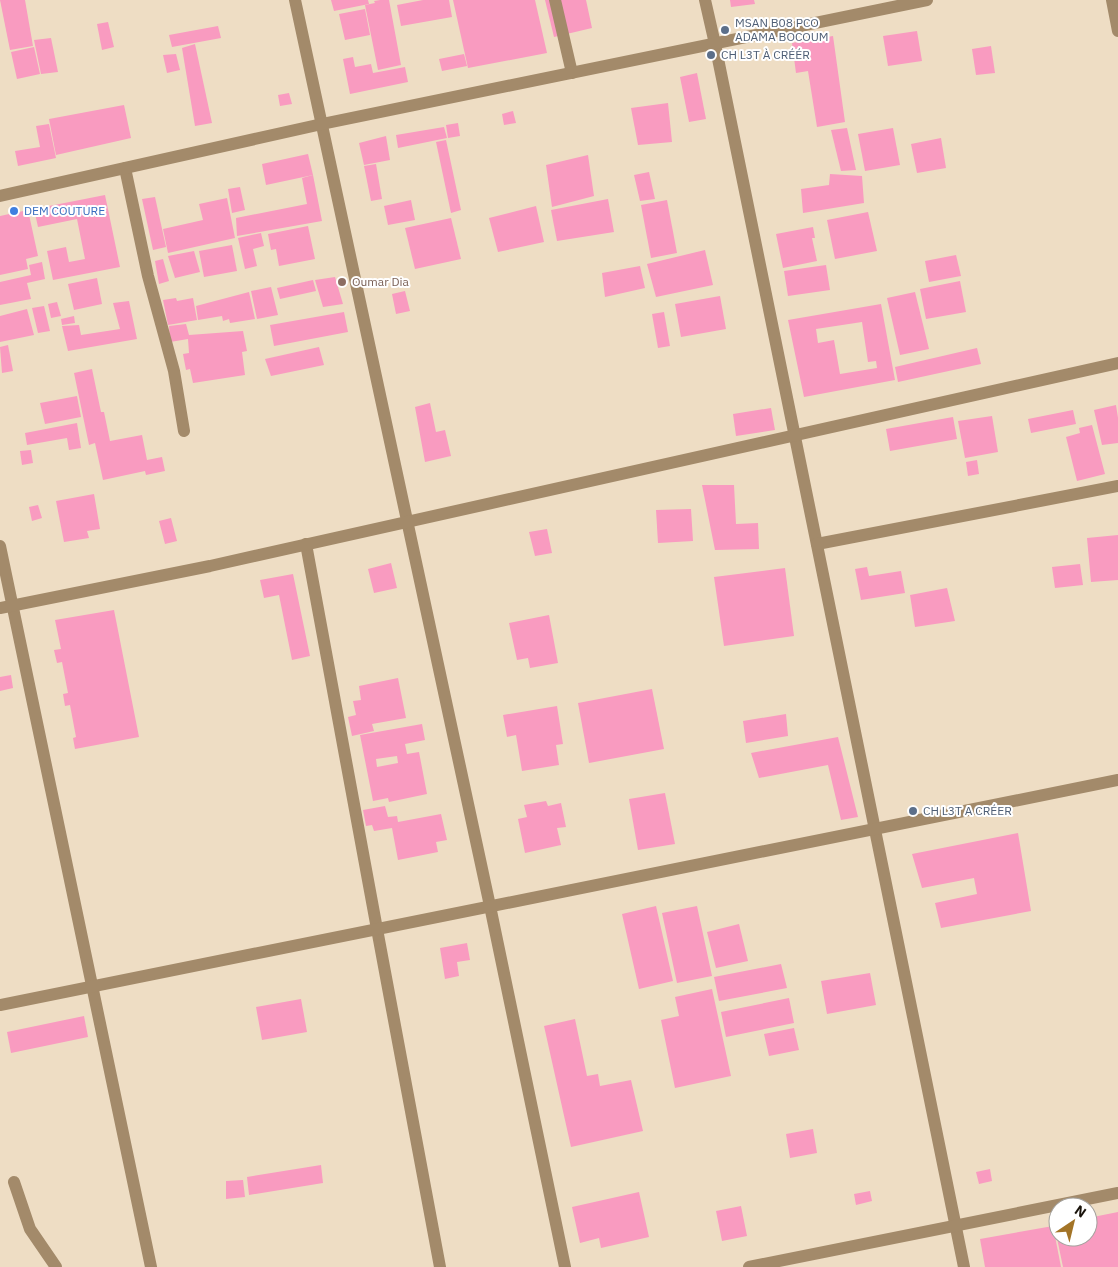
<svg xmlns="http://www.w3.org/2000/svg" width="1118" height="1267" font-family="'IBM Plex Sans',sans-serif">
<rect width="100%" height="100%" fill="#eeddc4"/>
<g fill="#f99bc0" fill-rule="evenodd">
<polygon points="0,0 25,0 33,46 10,50"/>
<polygon points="331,0 368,0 369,4 334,11"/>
<polygon points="380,0 389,0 401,65 378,70 365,5 375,3 374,1"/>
<polygon points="423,0 449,0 452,17 401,26 397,5"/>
<polygon points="453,0 535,0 547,53 468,68"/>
<polygon points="545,0 586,0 592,28 554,37"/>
<polygon points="730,0 754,0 755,4 731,7"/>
<polygon points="365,9 370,35 345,40 339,14"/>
<polygon points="108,22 114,47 102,50 97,24"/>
<polygon points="218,26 221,38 172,47 169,35"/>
<polygon points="917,31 922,61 888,66 883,36"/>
<polygon points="833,36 845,122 817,127 808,71 796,73 792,43"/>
<polygon points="51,38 58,72 41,74 34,40"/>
<polygon points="195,44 212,123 195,126 182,48"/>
<polygon points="991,46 995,73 976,75 972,49"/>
<polygon points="34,47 40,74 17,79 11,52"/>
<polygon points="176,54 180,70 167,73 163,55"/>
<polygon points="464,54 467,66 442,71 439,59"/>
<polygon points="353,57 355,67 371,64 373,73 405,67 408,82 350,94 343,59"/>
<polygon points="697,73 706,119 689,122 680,77"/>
<polygon points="289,93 292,104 280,106 278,95"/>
<polygon points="668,103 672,142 638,145 631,108"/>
<polygon points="124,105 131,138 56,155 49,119"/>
<polygon points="513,111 516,123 504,125 502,114"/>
<polygon points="458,123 460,136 448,138 446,125"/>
<polygon points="49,124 56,158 18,166 15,151 40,147 36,126"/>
<polygon points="444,127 447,138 398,148 396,135"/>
<polygon points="847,128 856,170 841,171 831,130"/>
<polygon points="893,128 900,165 865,171 858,134"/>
<polygon points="386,136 390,160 364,165 359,143"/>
<polygon points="941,138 946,168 917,173 911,144"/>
<polygon points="446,140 461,210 451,213 436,142"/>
<polygon points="308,154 313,175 266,185 262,164"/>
<polygon points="588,155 594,196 552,207 546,165"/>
<polygon points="376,164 382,199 371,201 364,166"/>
<polygon points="649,172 655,199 640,201 634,175"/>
<polygon points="830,174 862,176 864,203 803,213 801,189 829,185"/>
<polygon points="313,175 322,221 237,236 236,218 307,204 302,178"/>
<polygon points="240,187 245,210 232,213 228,189"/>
<polygon points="105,195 120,267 53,280 47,251 66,247 69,262 85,259 77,219 38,227 34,209"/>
<polygon points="155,197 166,247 153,250 142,199"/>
<polygon points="227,198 235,238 168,253 163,229 203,220 199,204"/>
<polygon points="608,199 614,232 557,241 551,210"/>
<polygon points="411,200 415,220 388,225 384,206"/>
<polygon points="667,200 677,253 651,258 641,205"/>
<polygon points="536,206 544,242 498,252 489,218"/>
<polygon points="28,210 38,256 26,259 28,269 0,275 0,216"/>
<polygon points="868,212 877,251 835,259 827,220"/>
<polygon points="451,218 461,259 415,269 405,228"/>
<polygon points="308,226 315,259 279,266 276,249 271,250 268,234"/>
<polygon points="813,227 815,238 812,238 817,261 783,268 776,234"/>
<polygon points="261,233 264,246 253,249 257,266 245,269 238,238"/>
<polygon points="232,245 237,271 204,277 199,251"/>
<polygon points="705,250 713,285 656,297 647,264"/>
<polygon points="194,251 200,272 175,278 168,256"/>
<polygon points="956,255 961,276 929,282 925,261"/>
<polygon points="163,259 169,281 159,284 155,261"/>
<polygon points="42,262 45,279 27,283 31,299 0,305 0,282 31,275 29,265"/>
<polygon points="826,265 830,290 788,296 784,271"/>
<polygon points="640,266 645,288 605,297 602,273"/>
<polygon points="335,277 343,304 323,307 315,280"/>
<polygon points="97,278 102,304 74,310 68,284"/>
<polygon points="313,280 316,291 280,299 277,288"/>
<polygon points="960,281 966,312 926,319 920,289"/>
<polygon points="271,287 278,315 257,319 251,291"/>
<polygon points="405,291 410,311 396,314 392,294"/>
<polygon points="249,292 255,319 230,323 229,319 223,321 222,316 198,320 196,306"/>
<polygon points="915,292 929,349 900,355 887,298"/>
<polygon points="720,296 726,329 681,337 675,304"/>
<polygon points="176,298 177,301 193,298 197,320 168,325 163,300"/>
<polygon points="129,301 137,339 68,351 62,326 79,325 81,335 120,329 113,303"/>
<polygon points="57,302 61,316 51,318 48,304"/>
<path d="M 881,304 L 895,380 L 804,397 L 788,320 ZM 862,322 L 868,362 L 876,361 L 877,368 L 840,374 L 834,340 L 818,343 L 816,329 Z"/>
<polygon points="44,306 50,331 38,333 32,308"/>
<polygon points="27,309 34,335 0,342 0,316"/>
<polygon points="344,312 348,332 274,346 270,325"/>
<polygon points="664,312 670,346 658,348 652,314"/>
<polygon points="74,316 75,323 62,325 61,319"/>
<polygon points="186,324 189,335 243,331 247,351 242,352 245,375 193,383 190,369 186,370 183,354 189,353 188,339 170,342 169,326"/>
<polygon points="8,345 13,371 2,373 0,347"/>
<polygon points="319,347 324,365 271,376 265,359"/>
<polygon points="977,348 981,364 898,382 895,367"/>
<polygon points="92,369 101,412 104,412 110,441 142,435 147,460 162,457 165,471 146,475 145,471 103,480 95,443 89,445 74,373"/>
<polygon points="77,396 81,417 45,424 40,403"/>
<polygon points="430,403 436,432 445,430 451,456 425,462 415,407"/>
<polygon points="1116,405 1118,418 1118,443 1102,445 1094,410"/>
<polygon points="771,408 775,430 736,436 733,414"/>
<polygon points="1073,410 1076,424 1031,433 1028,419"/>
<polygon points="992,416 998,452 965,458 958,421"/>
<polygon points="953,417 957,439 890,451 886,429"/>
<polygon points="77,423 81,448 69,450 67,438 27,445 25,433"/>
<polygon points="1092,425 1105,474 1077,481 1066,437 1080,433 1079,428"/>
<polygon points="31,450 33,463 22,465 20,451"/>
<polygon points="977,460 979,474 968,476 966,462"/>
<polygon points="702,485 734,485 736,524 758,523 759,549 715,550"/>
<polygon points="94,494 100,529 87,531 89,538 64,542 56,501"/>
<polygon points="38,505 42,518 32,521 29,507"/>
<polygon points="691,509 693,541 658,543 656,510"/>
<polygon points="171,518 177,541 165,544 159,521"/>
<polygon points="547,529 552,553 535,556 529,532"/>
<polygon points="1118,535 1118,580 1091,582 1087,538"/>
<polygon points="391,563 397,588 374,593 368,569"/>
<polygon points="1080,564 1083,585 1055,588 1052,567"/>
<polygon points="867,567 869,576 901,571 905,593 861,600 855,569"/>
<polygon points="785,568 794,636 724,646 714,577"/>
<polygon points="293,574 310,656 292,660 279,595 264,598 260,580"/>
<polygon points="947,588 955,621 915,627 910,595"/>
<polygon points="114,610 139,737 75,749 73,738 76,737 70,705 65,706 63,694 68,693 62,662 57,663 54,650 61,649 55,620"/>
<polygon points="549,615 558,663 530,668 528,658 517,660 509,623"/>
<polygon points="11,675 13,688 0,691 0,677"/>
<polygon points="398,678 406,718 372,724 374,731 352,736 348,717 356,715 353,701 361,700 359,686"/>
<polygon points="652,689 664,749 589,763 578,703"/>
<polygon points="557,706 563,744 556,745 559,765 522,771 516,735 507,737 503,715"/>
<polygon points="786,714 788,736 746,743 743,721"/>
<path d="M 422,724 L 425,740 L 405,744 L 407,754 L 419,752 L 427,794 L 389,802 L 388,798 L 373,801 L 360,735 ZM 397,756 L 398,763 L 377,767 L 376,759 Z"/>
<polygon points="838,737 858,817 841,820 828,765 759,778 751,753"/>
<polygon points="665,793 675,844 638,850 629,799"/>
<polygon points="546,801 548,806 561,803 566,827 557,828 561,845 525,853 518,819 527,817 524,805"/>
<polygon points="385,806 388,817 397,816 398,822 441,814 447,840 436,842 438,852 398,860 392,828 374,831 372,825 366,826 363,810"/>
<polygon points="1018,833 1031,911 941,928 935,903 977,894 974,878 922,888 912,854"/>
<polygon points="656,906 673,981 639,989 622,914"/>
<polygon points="697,906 712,976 677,983 662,913"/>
<polygon points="739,924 748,961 716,968 707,932"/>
<polygon points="467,943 470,960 457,962 459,976 445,979 440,948"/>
<polygon points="781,964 787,988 719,1001 714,977"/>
<polygon points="870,973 876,1005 827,1014 821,981"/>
<polygon points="712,989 731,1076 675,1088 661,1020 679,1016 675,997"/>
<polygon points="789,998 794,1023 726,1037 721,1012"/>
<polygon points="301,999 307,1032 262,1040 256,1007"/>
<polygon points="84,1016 88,1037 11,1053 7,1032"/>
<polygon points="575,1019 587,1076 598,1074 600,1086 631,1080 643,1131 571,1147 544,1026"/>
<polygon points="794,1028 799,1050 769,1056 764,1034"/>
<polygon points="813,1129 817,1153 790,1158 786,1134"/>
<polygon points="321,1165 323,1183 249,1195 247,1177"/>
<polygon points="990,1169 992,1181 979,1184 976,1172"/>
<polygon points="243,1180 245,1197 226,1199 226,1181"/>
<polygon points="870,1191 872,1201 856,1205 854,1194"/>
<polygon points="639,1192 649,1237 601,1248 599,1238 580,1243 572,1207"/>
<polygon points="741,1206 747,1236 722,1241 716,1211"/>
<polygon points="1118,1212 1118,1267 1063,1267 1054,1224 1058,1223 1058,1237 1088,1237 1088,1218"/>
<polygon points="1053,1226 1061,1267 985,1267 980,1239"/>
</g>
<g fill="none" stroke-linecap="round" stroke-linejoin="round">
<g stroke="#a38a6a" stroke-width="12">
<polyline points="377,929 440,1267"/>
<polyline points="14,1182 30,1229 56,1267"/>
</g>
<g stroke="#a38a6a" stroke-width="12">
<polyline points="295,0 490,906 565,1267"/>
<polyline points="555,0 572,73"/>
<polyline points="705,0 715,44 964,1267"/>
<polyline points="1112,0 1118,31"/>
<polyline points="125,168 148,276 174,371 184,431"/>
<polyline points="0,196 322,124 927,0"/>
<polyline points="306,544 377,929"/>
<polyline points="817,544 1118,486"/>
<polyline points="0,546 151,1267"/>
<polyline points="0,608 210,566 1118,363"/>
<polyline points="0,1005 1118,780"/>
<polyline points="749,1267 1118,1193"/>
</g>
</g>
<g fill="#5c6f8a" stroke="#fff" stroke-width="2">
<circle cx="725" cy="30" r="5"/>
<circle cx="711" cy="55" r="5"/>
<circle cx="913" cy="811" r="5"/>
</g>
<circle fill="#3f7fe0" stroke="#fff" stroke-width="2" cx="14" cy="211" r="5"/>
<circle fill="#8d6e63" stroke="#fff" stroke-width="2" cx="342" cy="282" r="5"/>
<g text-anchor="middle" stroke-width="4" stroke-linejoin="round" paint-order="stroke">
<g font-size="12" fill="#4e5e75" stroke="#fff" text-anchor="start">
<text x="735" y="27">MSAN B08 PCO<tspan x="735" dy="14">ADAMA BOCOUM</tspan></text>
<text x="721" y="59">CH L3T À CRÉÉR</text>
<text x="923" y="815">CH L3T A CRÉER</text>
</g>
<g font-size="12" fill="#366cbe" stroke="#fff" text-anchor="start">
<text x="24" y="215">DEM COUTURE</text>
</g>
<g font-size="12" fill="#785e54" stroke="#fff" text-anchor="start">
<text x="352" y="286">Oumar Dia</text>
</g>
</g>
<g transform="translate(1073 1222) rotate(35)"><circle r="24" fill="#ffffff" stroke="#a3a19d"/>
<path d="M0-4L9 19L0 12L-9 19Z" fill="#a37427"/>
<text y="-8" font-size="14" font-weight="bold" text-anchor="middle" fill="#19130b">N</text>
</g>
</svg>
